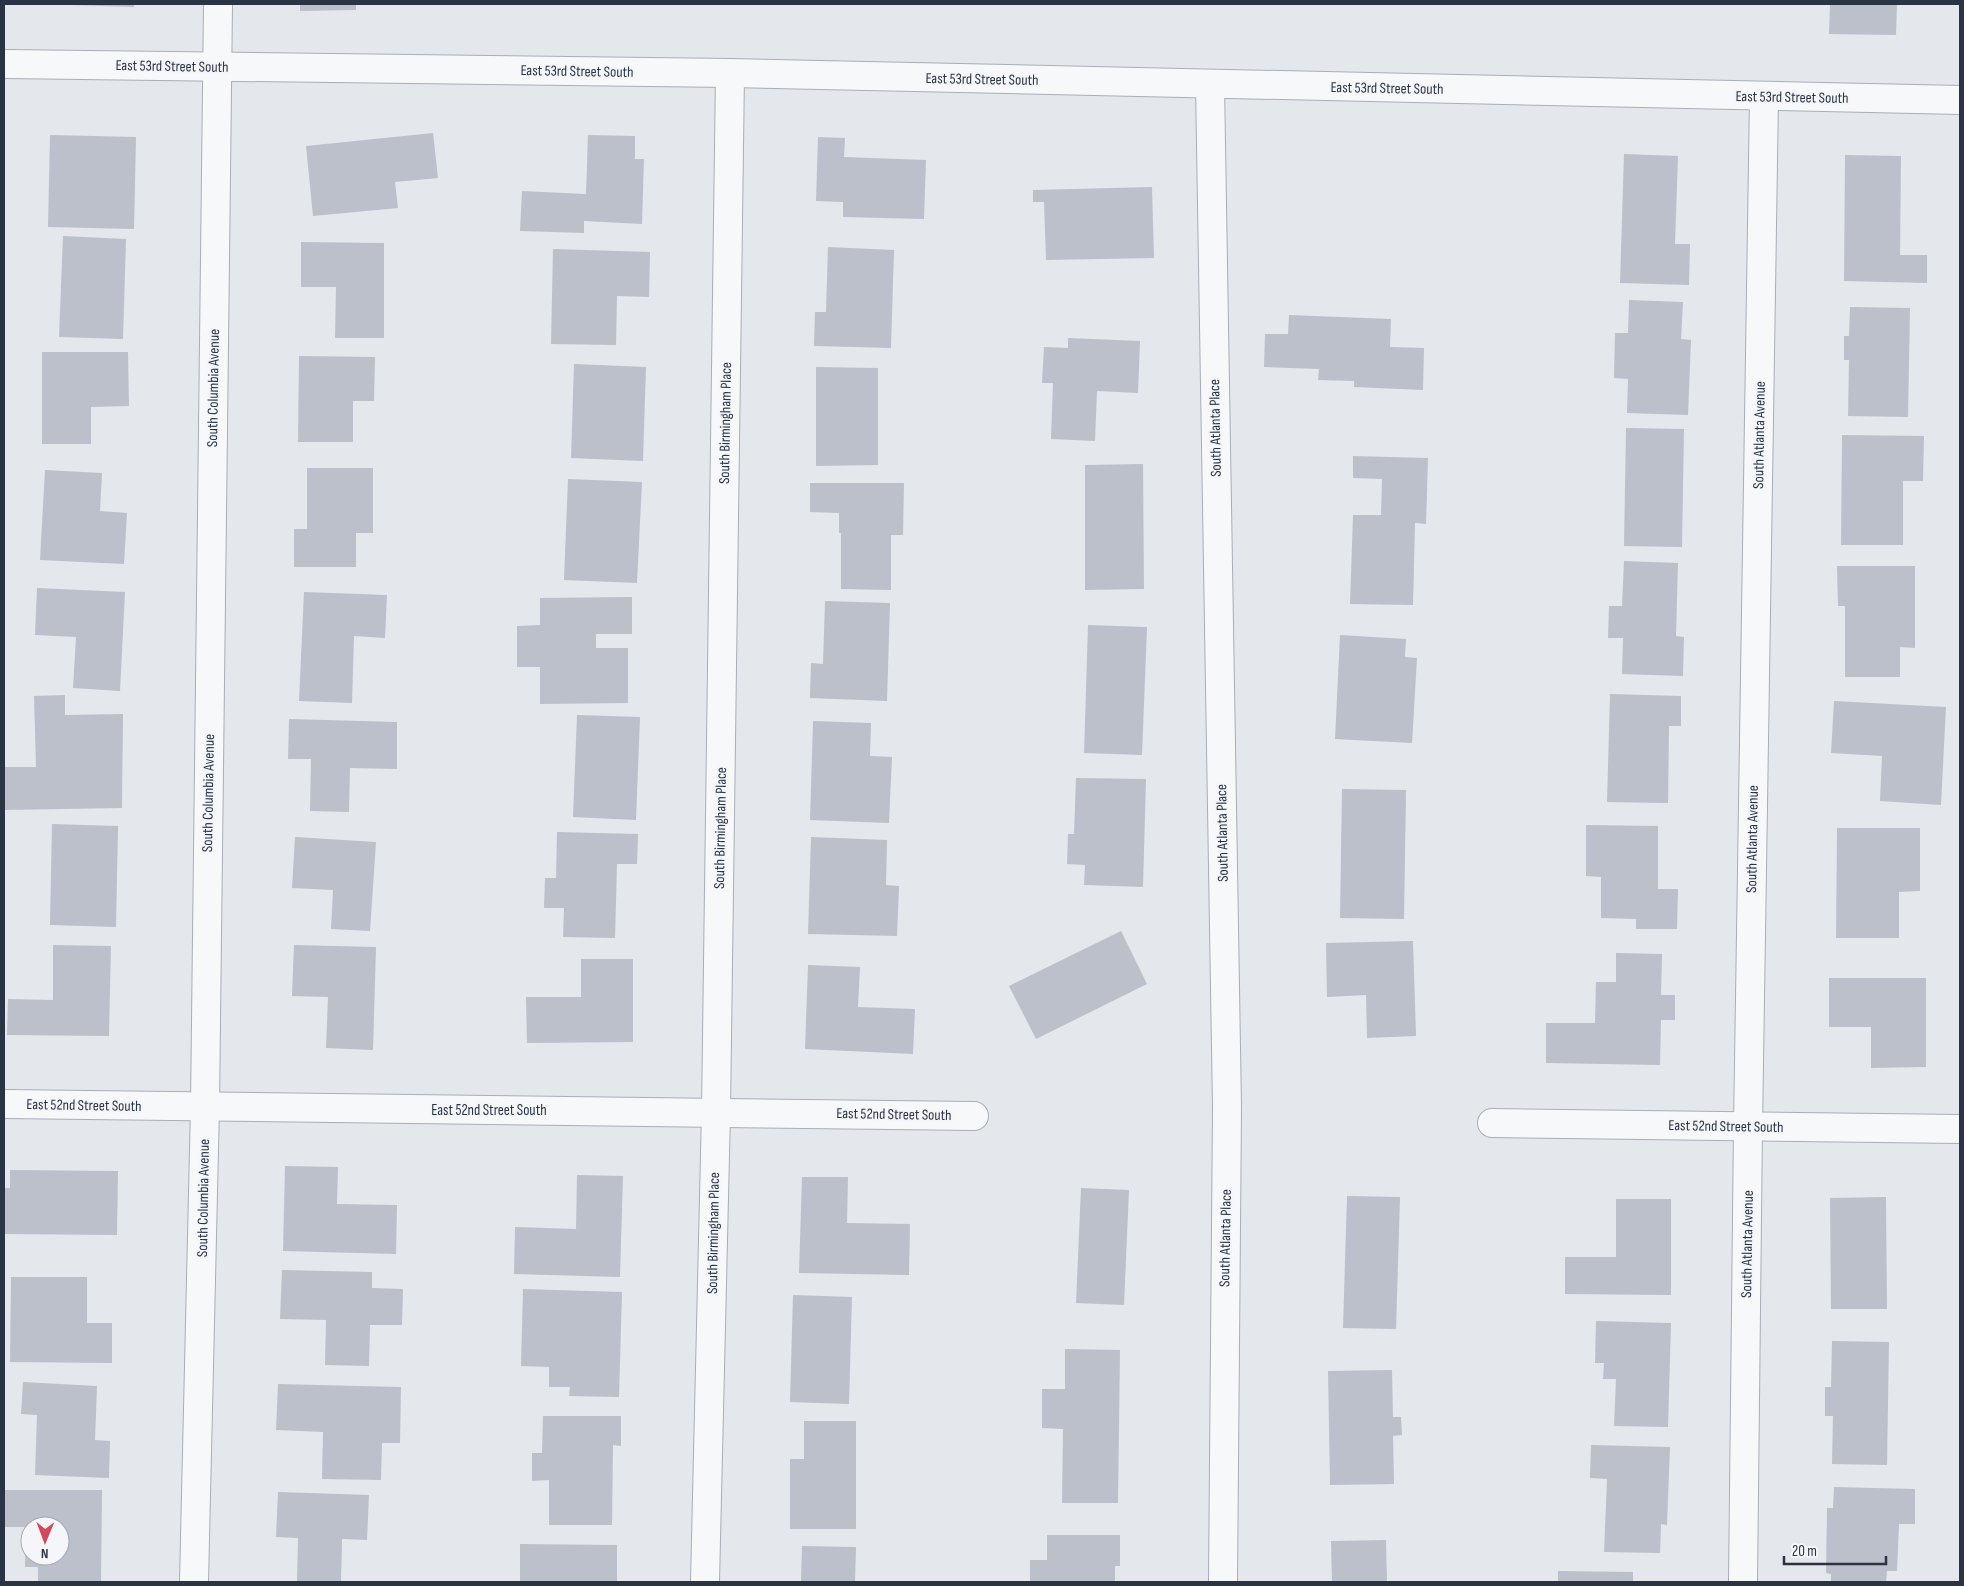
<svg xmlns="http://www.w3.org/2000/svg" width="1964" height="1586" font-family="'Sofia Sans Condensed',sans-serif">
<rect width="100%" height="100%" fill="#e4e7ec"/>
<g fill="#bbc0ca" fill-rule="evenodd">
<polygon points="70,4 134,4 134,7 70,5"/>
<polygon points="300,4 356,4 356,10 300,11"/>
<polygon points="1830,4 1897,4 1896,35 1829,34"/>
<polygon points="433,133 438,178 395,182 398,208 313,216 306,146"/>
<polygon points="50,135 136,137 134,229 48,227"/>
<polygon points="588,135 635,136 635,159 644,159 642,224 584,221 584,233 520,231 522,191 586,194"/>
<polygon points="818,137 845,138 844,157 926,160 924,219 843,217 843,202 816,201"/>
<polygon points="1624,154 1678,156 1675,244 1690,244 1689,285 1620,283"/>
<polygon points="1845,155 1901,156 1900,255 1927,255 1927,283 1844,281"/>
<polygon points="1152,187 1154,258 1046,260 1044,202 1033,202 1033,190"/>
<polygon points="63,236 126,239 123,339 59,337"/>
<polygon points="301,242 384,243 384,338 335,338 336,287 301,287"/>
<polygon points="828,247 894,250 891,348 814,346 815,312 826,312"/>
<polygon points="553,249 650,252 649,297 617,296 616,345 551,344"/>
<polygon points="1629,300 1683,302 1681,339 1691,340 1688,415 1627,413 1628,379 1614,378 1615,333 1628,333"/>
<polygon points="1850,307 1910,308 1908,417 1848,416 1849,360 1844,360 1844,336 1849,336"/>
<polygon points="1289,315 1391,319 1390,347 1424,348 1423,390 1354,387 1354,381 1318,380 1319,369 1264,367 1265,334 1288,334"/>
<polygon points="1068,338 1140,341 1138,393 1097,391 1095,441 1051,439 1053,383 1042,383 1044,347 1068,348"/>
<polygon points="42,352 128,352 129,406 91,407 91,444 42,444"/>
<polygon points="299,356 375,357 374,401 353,401 353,442 298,442"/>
<polygon points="574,364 646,367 643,461 571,458"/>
<polygon points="816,367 878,368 878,465 816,466"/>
<polygon points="1626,428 1684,429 1682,547 1624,546"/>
<polygon points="1842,435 1924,436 1923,481 1903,481 1903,545 1841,545"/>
<polygon points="1353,456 1428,458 1426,524 1415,523 1413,605 1350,604 1353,515 1381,515 1382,479 1353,478"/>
<polygon points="1143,464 1144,589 1085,590 1085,465"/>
<polygon points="307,468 373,468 373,533 356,533 356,567 294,567 294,529 307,529"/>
<polygon points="45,470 102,473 100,511 127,513 124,564 40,560"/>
<polygon points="568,479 642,482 637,583 564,580"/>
<polygon points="810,483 904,483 903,535 891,535 891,590 841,589 841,533 839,533 839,513 810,512"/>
<polygon points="1624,561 1678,563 1676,636 1684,637 1683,676 1622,674 1623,638 1608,638 1609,606 1622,606"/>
<polygon points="1837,566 1915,566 1915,648 1900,647 1900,677 1845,677 1845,606 1838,606"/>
<polygon points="37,588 125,592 120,691 73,688 76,637 35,635"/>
<polygon points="304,592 387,595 385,638 354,636 352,703 299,701"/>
<polygon points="632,597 632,634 596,634 596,648 628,648 628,703 540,704 540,667 517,667 517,626 540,625 540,598"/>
<polygon points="825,601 890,603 887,701 810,698 811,663 823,664"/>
<polygon points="1088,625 1147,627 1142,755 1084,753"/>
<polygon points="1340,635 1406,639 1405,657 1417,658 1412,743 1335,739"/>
<polygon points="1610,694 1681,696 1681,726 1669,726 1668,803 1607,802"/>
<polygon points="65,695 65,715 123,714 122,808 4,810 4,767 36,767 34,696"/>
<polygon points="1834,701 1946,707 1941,805 1880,801 1882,756 1831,753"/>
<polygon points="577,715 640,717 636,820 573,817"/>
<polygon points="289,719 397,722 397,769 350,768 349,812 310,811 311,759 288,759"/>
<polygon points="813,721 871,723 870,756 892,757 889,823 810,820"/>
<polygon points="1076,778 1146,779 1143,887 1084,885 1085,865 1067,864 1068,834 1074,834"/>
<polygon points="1342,789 1406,790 1404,919 1340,918"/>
<polygon points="52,824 118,826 116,927 50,925"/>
<polygon points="1586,825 1658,826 1658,889 1678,889 1677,929 1636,929 1636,919 1601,918 1601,877 1586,876"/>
<polygon points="1837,828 1920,828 1920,891 1899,892 1899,938 1836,938"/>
<polygon points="557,832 638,834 637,864 617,864 615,938 563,937 564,908 544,908 545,878 556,878"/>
<polygon points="295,837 376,842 370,931 331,929 333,890 292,888"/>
<polygon points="811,837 887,840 886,885 899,886 897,936 808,934"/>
<polygon points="1121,931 1147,984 1036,1039 1009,986"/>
<polygon points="1413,941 1416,1036 1367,1038 1366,995 1327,997 1326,943"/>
<polygon points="53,945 111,946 109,1036 7,1035 8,999 53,1000"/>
<polygon points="294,945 376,947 373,1050 326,1048 328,997 292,996"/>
<polygon points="1616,953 1662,954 1661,995 1675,995 1675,1020 1661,1020 1660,1065 1546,1063 1546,1023 1595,1023 1596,982 1616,982"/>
<polygon points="581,959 633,959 633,1042 527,1043 526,997 581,997"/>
<polygon points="808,965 860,967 858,1007 915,1009 913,1054 805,1049"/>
<polygon points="1829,978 1926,978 1926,1067 1871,1068 1871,1027 1829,1027"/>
<polygon points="285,1166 338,1167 337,1204 397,1205 396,1254 283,1251"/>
<polygon points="10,1170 118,1171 117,1235 4,1234 4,1188 10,1188"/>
<polygon points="577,1175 623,1176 620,1277 514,1274 515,1227 576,1229"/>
<polygon points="802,1177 848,1177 847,1223 910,1224 909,1275 799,1273"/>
<polygon points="1081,1188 1129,1190 1124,1305 1076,1303"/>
<polygon points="1347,1196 1400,1197 1396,1329 1343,1328"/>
<polygon points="1886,1197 1887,1309 1831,1309 1830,1198"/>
<polygon points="1616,1199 1671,1199 1671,1295 1565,1294 1565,1257 1616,1257"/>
<polygon points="282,1270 372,1272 372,1288 403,1289 402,1325 370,1325 369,1366 325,1365 326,1320 280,1319"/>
<polygon points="11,1277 87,1277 87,1323 112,1323 112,1363 10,1362"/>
<polygon points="523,1289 622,1292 619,1397 569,1396 570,1387 549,1387 549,1367 521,1366"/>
<polygon points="793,1295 852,1297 849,1404 790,1402"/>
<polygon points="1596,1321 1671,1323 1668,1427 1614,1426 1616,1379 1603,1379 1604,1363 1595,1363"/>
<polygon points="1832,1341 1889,1342 1887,1465 1832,1464 1833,1416 1825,1416 1825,1387 1831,1387"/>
<polygon points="1065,1349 1120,1350 1118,1503 1062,1503 1063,1429 1042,1428 1042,1389 1065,1389"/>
<polygon points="1392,1370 1393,1417 1401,1417 1402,1435 1393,1436 1394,1484 1330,1485 1328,1371"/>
<polygon points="23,1382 97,1386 95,1440 110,1441 109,1478 35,1475 37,1415 21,1414"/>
<polygon points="278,1384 401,1387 400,1443 382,1443 381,1480 322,1479 323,1432 276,1430"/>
<polygon points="543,1416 621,1416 621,1446 613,1445 612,1525 549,1525 549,1480 532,1481 532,1453 542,1453"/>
<polygon points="804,1421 856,1421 856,1529 790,1529 790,1459 804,1459"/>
<polygon points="1591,1445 1670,1447 1667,1525 1661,1524 1660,1553 1604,1552 1607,1479 1590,1478"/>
<polygon points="1834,1487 1915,1489 1915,1524 1899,1524 1897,1571 1887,1571 1886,1582 1831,1582 1831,1574 1826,1573 1827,1508 1833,1508"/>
<path d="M 4,1490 L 102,1490 L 101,1582 L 38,1582 L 38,1567 L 25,1567 L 26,1527 L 4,1527 ZM 30,1526 L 60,1526 L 60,1556 L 30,1556 Z"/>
<polygon points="278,1492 369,1495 367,1540 342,1539 341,1582 297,1582 298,1538 276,1537"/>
<polygon points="1047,1535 1120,1535 1120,1566 1115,1566 1115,1582 1030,1582 1030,1560 1047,1560"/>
<polygon points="1386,1540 1387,1582 1332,1582 1331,1541"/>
<polygon points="520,1544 617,1545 617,1582 520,1582"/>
<polygon points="802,1546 856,1547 855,1582 801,1582"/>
<polygon points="1558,1571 1633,1572 1633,1582 1558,1582"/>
</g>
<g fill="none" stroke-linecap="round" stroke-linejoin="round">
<defs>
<g id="street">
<polyline points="4,64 730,73 1960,100"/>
<polyline points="1210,84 1227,1108 1223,1582"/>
<polyline points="4,1104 974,1116"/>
<polyline points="1492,1123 1960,1129"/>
<polyline points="194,1582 205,1107 218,4"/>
<polyline points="705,1582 716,1112 730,73"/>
<polyline points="1743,1582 1748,1127 1764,97"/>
</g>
</defs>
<use href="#street" stroke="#a9aeb7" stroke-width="30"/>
<use href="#street" stroke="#f7f8fa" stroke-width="28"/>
</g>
<g text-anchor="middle" stroke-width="4" stroke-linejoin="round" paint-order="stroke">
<g font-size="15" fill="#2b3445" stroke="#f4f6f9">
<text transform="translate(172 66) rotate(1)" y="5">East 53rd Street South</text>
<text transform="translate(577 71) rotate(1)" y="5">East 53rd Street South</text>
<text transform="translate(982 79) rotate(1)" y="5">East 53rd Street South</text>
<text transform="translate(1387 88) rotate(1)" y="5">East 53rd Street South</text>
<text transform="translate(1792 97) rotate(1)" y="5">East 53rd Street South</text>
<text transform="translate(213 388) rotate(-89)" y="5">South Columbia Avenue</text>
<text transform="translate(725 423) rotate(-89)" y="5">South Birmingham Place</text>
<text transform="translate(1215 428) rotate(-91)" y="5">South Atlanta Place</text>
<text transform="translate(1759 435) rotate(-89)" y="5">South Atlanta Avenue</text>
<text transform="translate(208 793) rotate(-89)" y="5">South Columbia Avenue</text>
<text transform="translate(720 828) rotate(-89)" y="5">South Birmingham Place</text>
<text transform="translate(1222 833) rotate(-91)" y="5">South Atlanta Place</text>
<text transform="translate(1752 839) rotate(-89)" y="5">South Atlanta Avenue</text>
<text transform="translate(84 1105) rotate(1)" y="5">East 52nd Street South</text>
<text x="489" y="1115">East 52nd Street South</text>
<text transform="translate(894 1114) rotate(1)" y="5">East 52nd Street South</text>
<text transform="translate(1726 1126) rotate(1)" y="5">East 52nd Street South</text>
<text transform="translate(203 1198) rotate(-89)" y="5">South Columbia Avenue</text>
<text transform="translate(713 1233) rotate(-89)" y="5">South Birmingham Place</text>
<text transform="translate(1225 1238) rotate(-89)" y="5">South Atlanta Place</text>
<text transform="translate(1747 1244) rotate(-89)" y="5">South Atlanta Avenue</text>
</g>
</g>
<rect width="1964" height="1586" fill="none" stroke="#2b3445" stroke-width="10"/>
<g transform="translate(45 1541) rotate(181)"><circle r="24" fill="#f4f6f9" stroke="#a4a8b1"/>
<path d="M0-4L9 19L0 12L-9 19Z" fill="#d1495b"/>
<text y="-8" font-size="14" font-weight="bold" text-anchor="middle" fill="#2b3445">N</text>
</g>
<path d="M1784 1556v8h102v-8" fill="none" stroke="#2b3445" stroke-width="2.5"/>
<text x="1792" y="1556" font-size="15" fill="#2b3445" stroke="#f4f6f9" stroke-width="4" paint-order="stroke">20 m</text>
</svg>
